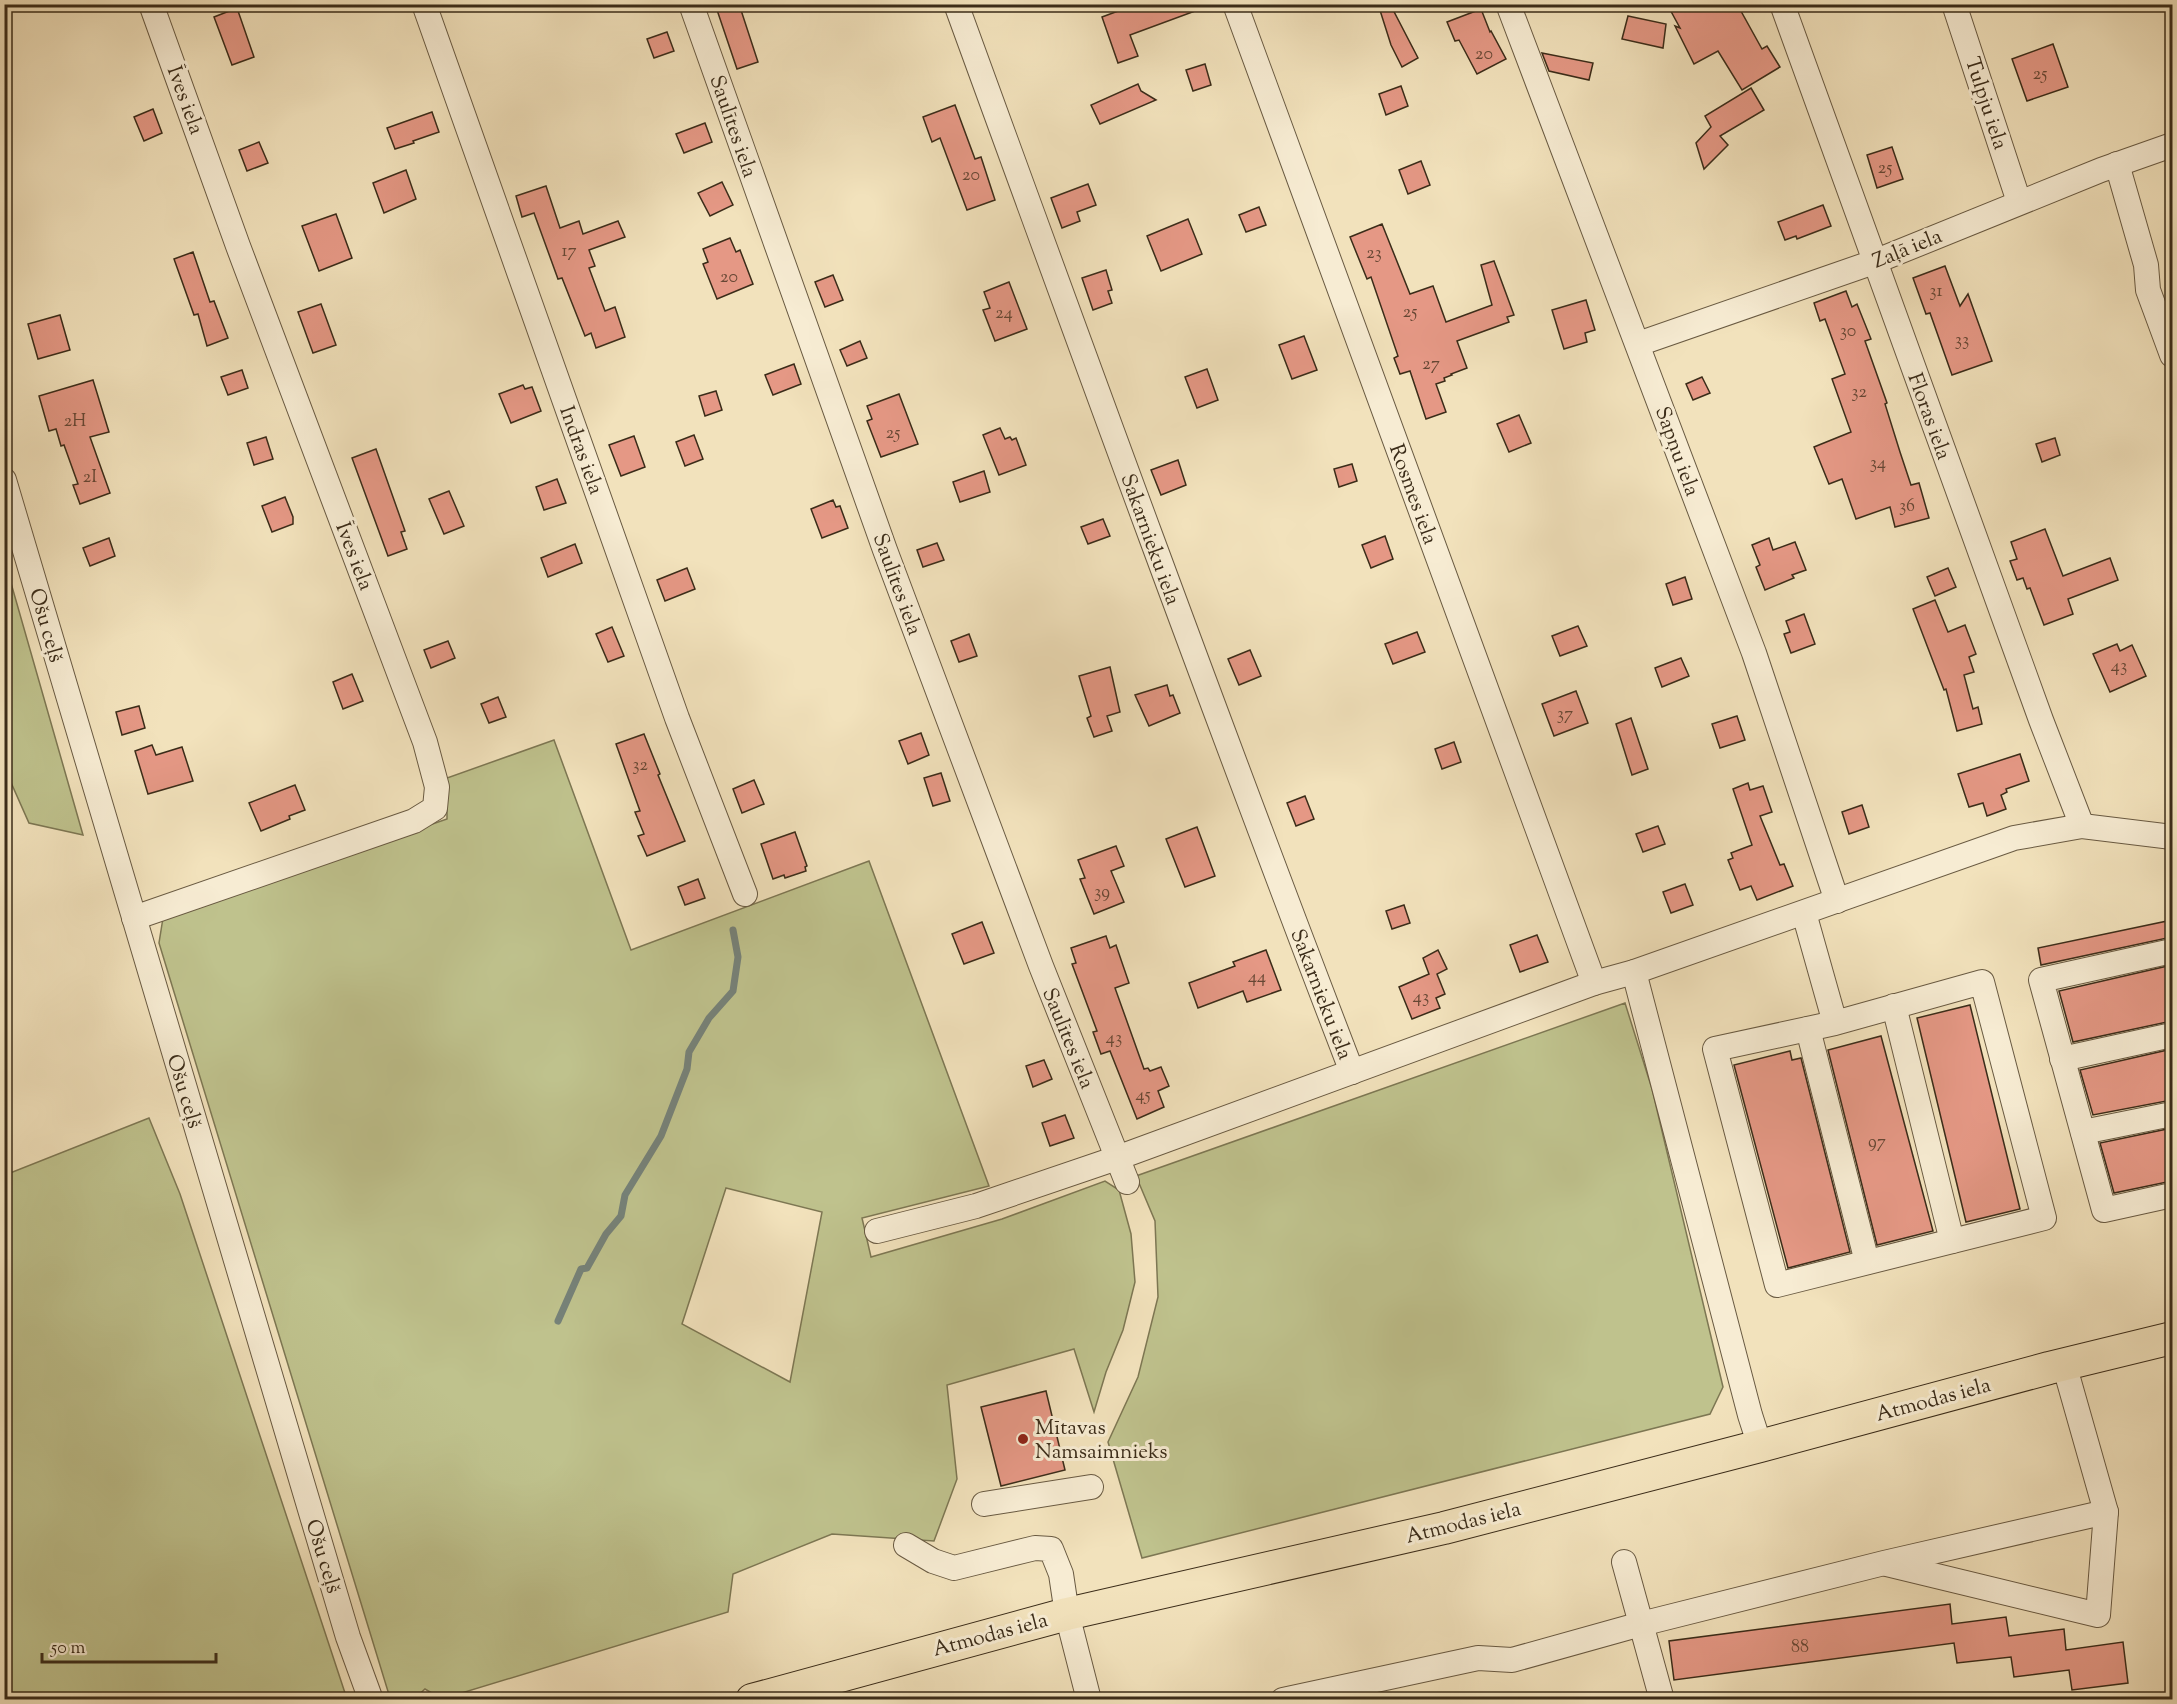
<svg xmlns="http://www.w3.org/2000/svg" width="2177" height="1704" font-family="'Sorts Mill Goudy',serif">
<rect width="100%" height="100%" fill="#f2e2bc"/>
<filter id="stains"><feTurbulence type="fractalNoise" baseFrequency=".00333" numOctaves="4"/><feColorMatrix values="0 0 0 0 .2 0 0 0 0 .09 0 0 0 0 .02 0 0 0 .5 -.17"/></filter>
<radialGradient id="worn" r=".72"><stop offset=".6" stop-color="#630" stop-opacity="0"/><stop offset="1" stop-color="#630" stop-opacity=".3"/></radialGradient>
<g fill="#bfc28d" stroke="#7d7753" stroke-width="1.5" fill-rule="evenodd">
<polygon points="4,562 5,562 83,835 29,823 5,769"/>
<path d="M 554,740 L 631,950 L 869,861 L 989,1186 L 862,1218 L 871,1257 L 1002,1219 L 1105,1181 L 1119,1190 L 1131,1234 L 1135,1282 L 1123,1330 L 1106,1372 L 1094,1412 L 1074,1349 L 947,1385 L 957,1479 L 934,1541 L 832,1534 L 733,1574 L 728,1612 L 442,1699 L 425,1689 L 414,1699 L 393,1699 L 390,1698 L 159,943 L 163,918 L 447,819 L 447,778 ZM 726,1188 L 822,1212 L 790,1382 L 682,1324 Z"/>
<polygon points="1625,1003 1652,1089 1723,1387 1710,1414 1142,1558 1108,1442 1138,1377 1158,1297 1155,1221 1136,1176"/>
<polygon points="149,1118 180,1194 347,1699 5,1699 5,1175"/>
</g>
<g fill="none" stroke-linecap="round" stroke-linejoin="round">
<polyline stroke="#768279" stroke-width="7" points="558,1321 581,1269 587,1268 606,1234 621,1216 625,1195 661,1136 687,1069 689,1052 709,1018 733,991 738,957 733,930"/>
</g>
<g fill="#e59885" stroke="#3b2c19" stroke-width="1.5">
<polygon points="715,4 739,4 758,62 737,69"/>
<polygon points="1137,4 1206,4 1206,7 1130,35 1138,56 1118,63 1102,17"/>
<polygon points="1378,4 1390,4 1418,58 1402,67 1391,45"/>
<polygon points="1667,4 1737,4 1762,49 1767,46 1780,67 1742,90 1718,51 1694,64 1675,26 1680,28"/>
<polygon points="237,8 254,57 232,65 214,17"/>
<polygon points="1481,9 1490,32 1491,31 1506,59 1477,74 1459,40 1455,41 1447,22"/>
<polygon points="1628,16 1666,24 1663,48 1622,39"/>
<polygon points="667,32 674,51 654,58 647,39"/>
<polygon points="2053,44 2068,87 2027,101 2012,59"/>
<polygon points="1542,53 1593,63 1589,80 1549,71"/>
<polygon points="1205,64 1211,85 1193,91 1186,70"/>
<polygon points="1138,84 1141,91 1156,100 1100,124 1091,105"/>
<polygon points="1401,86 1408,106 1386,115 1379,94"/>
<polygon points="1751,88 1764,110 1720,136 1728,145 1704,169 1696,143 1711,127 1705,116"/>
<polygon points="955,105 975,159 981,157 995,200 967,210 940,138 932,142 923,117"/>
<polygon points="153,109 162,133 144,141 134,117"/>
<polygon points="432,112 439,132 413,141 414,143 395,149 387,128"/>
<polygon points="705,123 712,142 684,153 676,134"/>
<polygon points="259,142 268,163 247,171 239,150"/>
<polygon points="1892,147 1903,179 1877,188 1867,155"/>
<polygon points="1421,161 1430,185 1408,194 1399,170"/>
<polygon points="406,170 416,199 384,213 373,183"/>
<polygon points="722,182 733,205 710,216 698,193"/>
<polygon points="1088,184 1096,205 1077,212 1080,221 1062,228 1051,198"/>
<polygon points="546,186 560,228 579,221 583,234 618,221 625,237 589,250 595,266 589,268 605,311 615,307 625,337 596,348 591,333 585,336 562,278 558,279 534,213 522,217 516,196"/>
<polygon points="1823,205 1831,226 1797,239 1796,236 1785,240 1778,222"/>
<polygon points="1259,207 1266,225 1246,232 1239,215"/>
<polygon points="336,214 352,258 319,271 302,226"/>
<polygon points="1188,219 1202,254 1161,271 1147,236"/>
<polygon points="1382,224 1410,294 1433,286 1446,322 1492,305 1481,265 1494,261 1514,315 1507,317 1509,322 1457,341 1467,368 1451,374 1452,375 1444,378 1445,381 1436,384 1446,412 1426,419 1410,371 1400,374 1394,358 1398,356 1371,277 1367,279 1350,237"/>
<polygon points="730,238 736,252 740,250 753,284 717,299 703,264 708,262 703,249"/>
<polygon points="193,252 210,302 214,301 228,338 207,346 198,314 194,315 174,259"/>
<polygon points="1945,266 1960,306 1968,294 1992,361 1952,375 1930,313 1926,314 1913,278"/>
<polygon points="1106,270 1112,290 1108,291 1112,303 1093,310 1082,278"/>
<polygon points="833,275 843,300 825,307 815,282"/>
<polygon points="1009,282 1027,329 995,341 983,310 990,308 984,292"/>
<polygon points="1846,291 1852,307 1857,304 1871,339 1865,341 1887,403 1885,404 1900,452 1911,485 1919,483 1929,518 1895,527 1890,507 1856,519 1842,479 1829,484 1814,447 1851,432 1832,379 1845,374 1825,319 1820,321 1814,303"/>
<polygon points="1586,300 1595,330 1585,333 1587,342 1564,349 1552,310"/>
<polygon points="321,304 336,345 313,353 298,312"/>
<polygon points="60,315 70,350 38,359 28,324"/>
<polygon points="1304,336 1317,370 1292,379 1279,345"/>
<polygon points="860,341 867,358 847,366 840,350"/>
<polygon points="794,364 801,384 773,395 765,375"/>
<polygon points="1207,369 1218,400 1197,408 1185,377"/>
<polygon points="242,370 248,388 228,395 221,377"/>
<polygon points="1702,377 1710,393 1693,400 1686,384"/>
<polygon points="93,380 109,432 90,437 110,493 80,504 73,485 78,484 64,445 61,446 56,429 49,431 39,396"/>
<polygon points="523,385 525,389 532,387 541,411 511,423 499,394"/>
<polygon points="716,391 722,410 705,416 699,396"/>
<polygon points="899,394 918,444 881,457 867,421 872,419 867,406"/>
<polygon points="1519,415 1531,443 1509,452 1497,424"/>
<polygon points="1000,428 1005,439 1010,437 1012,440 1016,438 1026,465 999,475 983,435"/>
<polygon points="694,435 703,459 685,466 676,442"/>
<polygon points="634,436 645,467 621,476 609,445"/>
<polygon points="266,437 273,459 254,465 247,443"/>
<polygon points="2055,438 2060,455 2042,462 2036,444"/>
<polygon points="376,449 405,531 401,532 407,549 388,556 352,458"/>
<polygon points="1178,460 1186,485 1161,495 1151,470"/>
<polygon points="1352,464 1357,481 1339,487 1334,469"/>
<polygon points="984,471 990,492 960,502 953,482"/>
<polygon points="557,479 566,503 544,510 536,487"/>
<polygon points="449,491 464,526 444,534 429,499"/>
<polygon points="285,497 293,517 293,524 272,532 262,506"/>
<polygon points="833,500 836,507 840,506 848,528 822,538 811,509"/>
<polygon points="1103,519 1110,536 1088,544 1081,527"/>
<polygon points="2045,529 2063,576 2110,558 2118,580 2068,599 2073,614 2044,625 2030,588 2027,589 2023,578 2017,580 2010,561 2017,559 2011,542"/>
<polygon points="1385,536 1393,559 1371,568 1362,545"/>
<polygon points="109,538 115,556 90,566 83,548"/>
<polygon points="1769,538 1773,550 1795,542 1806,570 1792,575 1794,578 1765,590 1756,567 1760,565 1752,545"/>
<polygon points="937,543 944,560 923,567 917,550"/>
<polygon points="575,544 582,563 548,577 541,558"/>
<polygon points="687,568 695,589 665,601 657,580"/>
<polygon points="1948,568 1956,587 1935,596 1927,577"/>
<polygon points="1685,577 1692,599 1673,605 1666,584"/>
<polygon points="1935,600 1948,632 1965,625 1976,654 1969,657 1974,672 1964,675 1973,709 1978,707 1982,724 1957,731 1946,689 1944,690 1913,609"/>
<polygon points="1804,614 1815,644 1791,653 1784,634 1790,632 1786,621"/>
<polygon points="1578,626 1587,646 1560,656 1552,636"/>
<polygon points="612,627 624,656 608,662 596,634"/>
<polygon points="1417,632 1425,652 1393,664 1385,644"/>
<polygon points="969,634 977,656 959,662 951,641"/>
<polygon points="448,641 455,658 431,668 424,650"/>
<polygon points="2117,644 2120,651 2132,645 2146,676 2110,692 2093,654"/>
<polygon points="1250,650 1261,676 1239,685 1228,659"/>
<polygon points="1681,658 1689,676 1662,687 1655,668"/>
<polygon points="1110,667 1120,712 1107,716 1112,731 1094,737 1087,718 1091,716 1079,676"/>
<polygon points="352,674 363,701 343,709 333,682"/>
<polygon points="1167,685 1170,696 1173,695 1180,713 1149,726 1135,695"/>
<polygon points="1576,691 1588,723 1554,736 1542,704"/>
<polygon points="498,697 506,717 489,723 481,704"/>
<polygon points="139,706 145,728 122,735 116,712"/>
<polygon points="1737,716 1745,740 1720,748 1712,724"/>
<polygon points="1631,718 1648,769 1632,775 1616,724"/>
<polygon points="921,733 929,755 908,764 899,741"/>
<polygon points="644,734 660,774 658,775 685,841 647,856 638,836 644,834 635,812 640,811 616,744"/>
<polygon points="1454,742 1461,762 1442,769 1435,749"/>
<polygon points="152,745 156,755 182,747 193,781 148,794 135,751"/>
<polygon points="2020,754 2029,781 2006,789 2007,792 2001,795 2006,809 1987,816 1983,803 1969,807 1958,774"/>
<polygon points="941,773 950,801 933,806 924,778"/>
<polygon points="754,780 764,804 742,813 733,789"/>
<polygon points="1748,783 1750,790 1763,786 1772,812 1760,816 1780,865 1784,864 1793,886 1757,900 1751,886 1740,890 1728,860 1733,858 1731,853 1752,845 1733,789"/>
<polygon points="295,785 305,810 289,816 290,819 261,831 249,803"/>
<polygon points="1305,796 1314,819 1296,826 1287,803"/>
<polygon points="1862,805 1869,827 1849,834 1842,812"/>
<polygon points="1658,826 1665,844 1643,852 1636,834"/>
<polygon points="1197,827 1215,876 1185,887 1166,839"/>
<polygon points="795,832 807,866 805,867 806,871 785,878 784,875 773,879 761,844"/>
<polygon points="1116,846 1124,866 1111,871 1124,902 1094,914 1080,879 1085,878 1078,860"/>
<polygon points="698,879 705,898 685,905 678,887"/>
<polygon points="1685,884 1693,905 1671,913 1663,892"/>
<polygon points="1404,905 1410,923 1392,929 1386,911"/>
<polygon points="2172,920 2172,937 2041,965 2038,948"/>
<polygon points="982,922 994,953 964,964 952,934"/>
<polygon points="1537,935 1548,962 1520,972 1510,945"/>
<polygon points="1106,936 1110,948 1116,945 1129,983 1115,988 1144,1069 1148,1068 1150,1071 1161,1067 1169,1086 1158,1091 1164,1107 1137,1119 1110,1051 1101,1054 1093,1032 1097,1031 1072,964 1076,963 1071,948"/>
<polygon points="1266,950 1281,990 1247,1002 1243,991 1198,1008 1189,983 1235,966 1233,962"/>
<polygon points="1438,950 1447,969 1437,974 1445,994 1436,998 1440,1008 1412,1019 1399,987 1429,974 1423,958"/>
<polygon points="2172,965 2172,1021 2073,1042 2059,991"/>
<polygon points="1970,1005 2020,1209 1966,1222 1917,1018"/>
<polygon points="1881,1036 1933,1231 1877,1245 1828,1050"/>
<polygon points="2172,1049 2172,1100 2093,1115 2080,1070"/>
<polygon points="1790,1051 1792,1060 1801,1058 1850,1252 1788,1268 1734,1065"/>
<polygon points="1044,1060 1052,1079 1033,1087 1026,1066"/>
<polygon points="1065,1115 1074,1138 1050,1146 1042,1123"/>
<polygon points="2172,1128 2172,1181 2114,1193 2100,1143"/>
<polygon points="1046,1391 1065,1470 1001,1486 981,1407"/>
<polygon points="1950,1604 1952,1624 2006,1617 2009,1636 2064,1629 2066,1650 2123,1642 2128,1683 2072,1690 2069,1670 2014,1677 2011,1657 1957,1663 1954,1643 1674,1680 1669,1641"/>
</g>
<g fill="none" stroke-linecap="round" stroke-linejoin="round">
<defs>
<g id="minor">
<polyline points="424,4 677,718 745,894"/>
<polyline points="691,4 885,550 1041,966 1127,1182"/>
<path d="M 956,4 C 1086,361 1216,718 1352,1072"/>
<polyline points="1235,4 1594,983"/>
<polyline points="1508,4 1754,653 1837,901"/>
<polyline points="1782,4 2041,720 2082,826"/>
<polyline points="1954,4 2019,202"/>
<polyline points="2117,164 2146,265 2148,290 2172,355"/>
<polyline points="1638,344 1874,262 2101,170 2172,145"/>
<polyline points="4,480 348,1637 371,1700"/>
<polyline points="1804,913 1835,1023 1715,1049 1777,1285 2044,1218 1982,982 1835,1023"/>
<polyline points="134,918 414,821 435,808 437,787 425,742 238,246 151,4"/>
<polyline points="2172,951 2041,980 2104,1210 2172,1195"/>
<polyline points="1634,972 1750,1415 1760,1446"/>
<polyline points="1894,1006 1952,1241"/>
<polyline points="1808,1029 1867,1262"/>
<polyline points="2062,1059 2172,1035"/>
<polyline points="2083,1132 2172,1114"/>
<polyline points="877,1231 976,1206 1117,1158 1594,983 1634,972 2014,838 2082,826 2172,837"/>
<polyline points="984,1504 1091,1487"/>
<polyline points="906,1545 933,1561 954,1568 1035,1548 1051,1549 1061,1574 1067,1614 1089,1700"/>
<polyline points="1624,1562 1662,1700"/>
<polyline points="1887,1564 2098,1615 2106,1512 2064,1364"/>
<polyline points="1283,1700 1478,1658 1512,1660 1641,1624 1884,1563 2106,1512"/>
</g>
<polyline id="major" points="752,1700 1067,1614 1444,1528 1760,1446 2049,1368 2172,1338"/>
</defs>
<use href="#minor" stroke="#695a42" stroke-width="26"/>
<use href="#major" stroke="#3b2c19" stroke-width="34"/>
<use href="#minor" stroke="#f7ecd3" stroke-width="24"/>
<use href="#major" stroke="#f2e2bc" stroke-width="32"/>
</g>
<circle fill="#8f2418" stroke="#f7ecd3" stroke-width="2" cx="1023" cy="1439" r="6"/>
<g text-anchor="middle" stroke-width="6" stroke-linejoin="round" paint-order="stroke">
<g font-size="18" fill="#664734">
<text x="1484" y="59">20</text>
<text x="2040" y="79">25</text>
<text x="1885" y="173">25</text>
<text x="971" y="180">20</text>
<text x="569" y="256">17</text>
<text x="1374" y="258">23</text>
<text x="729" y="282">20</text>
<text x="1936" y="296">31</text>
<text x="1410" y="317">25</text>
<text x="1004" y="318">24</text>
<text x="1848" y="336">30</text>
<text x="1962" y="345">33</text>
<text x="1431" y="369">27</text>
<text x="1859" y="397">32</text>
<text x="75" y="426">2H</text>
<text x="893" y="438">25</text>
<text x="1878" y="468">34</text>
<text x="90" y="482">2I</text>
<text x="1907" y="511">36</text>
<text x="2119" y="671">43</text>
<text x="1565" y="719">37</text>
<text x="640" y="770">32</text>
<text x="1102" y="897">39</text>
<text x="1257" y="982">44</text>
<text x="1421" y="1002">43</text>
<text x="1114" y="1043">43</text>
<text x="1143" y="1100">45</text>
<text x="1877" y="1147">97</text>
<text x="1800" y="1652">88</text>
</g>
<g font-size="21" fill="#3b2c19" stroke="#f7ecd3">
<text transform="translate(186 100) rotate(70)" y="7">Īves iela</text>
<text transform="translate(1987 103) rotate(72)" y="7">Tulpju iela</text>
<text transform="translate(734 126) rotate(71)" y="7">Saulītes iela</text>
<text transform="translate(1907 248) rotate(-22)" y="7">Zaļā iela</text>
<text transform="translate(1930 416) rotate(70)" y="7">Floras iela</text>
<text transform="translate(582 450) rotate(70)" y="7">Indras iela</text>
<text transform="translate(1678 451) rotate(70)" y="7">Sapņu iela</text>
<text transform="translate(1414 494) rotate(70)" y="7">Rosmes iela</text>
<text transform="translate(1151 539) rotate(70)" y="7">Sakarnieku iela</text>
<text transform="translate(355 556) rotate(69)" y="7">Īves iela</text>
<text transform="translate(898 584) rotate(70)" y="7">Saulītes iela</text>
<text transform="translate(47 625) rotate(74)" y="7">Ošu ceļš</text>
<text transform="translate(1322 994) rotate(69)" y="7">Sakarnieku iela</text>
<text transform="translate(1069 1038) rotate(68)" y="7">Saulītes iela</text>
<text transform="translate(185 1091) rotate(73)" y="7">Ošu ceļš</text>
<text transform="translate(1933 1399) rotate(-15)" y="7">Atmodas iela</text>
<text transform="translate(1463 1522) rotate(-14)" y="7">Atmodas iela</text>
<text transform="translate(324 1556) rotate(73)" y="7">Ošu ceļš</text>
<text transform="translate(990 1634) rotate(-15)" y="7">Atmodas iela</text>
</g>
<g font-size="21" fill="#3b2c19" stroke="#f7ecd3" text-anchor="start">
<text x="1035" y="1434">Mītavas<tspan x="1035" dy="24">Namsaimnieks</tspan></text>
</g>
</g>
<rect width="2177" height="1704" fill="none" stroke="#f2e2bc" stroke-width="24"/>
<rect x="6" y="6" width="2165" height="1692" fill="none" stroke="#3b2c19" stroke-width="3"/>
<rect x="12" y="12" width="2153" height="1680" fill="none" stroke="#3b2c19" stroke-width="1.5"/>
<path d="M42 1653v9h174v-9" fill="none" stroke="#3b2c19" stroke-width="3"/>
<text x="51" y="1653" font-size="18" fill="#3b2c19" stroke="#f7ecd3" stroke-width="4.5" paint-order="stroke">50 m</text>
<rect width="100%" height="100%" filter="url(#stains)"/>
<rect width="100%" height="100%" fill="url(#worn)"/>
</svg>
